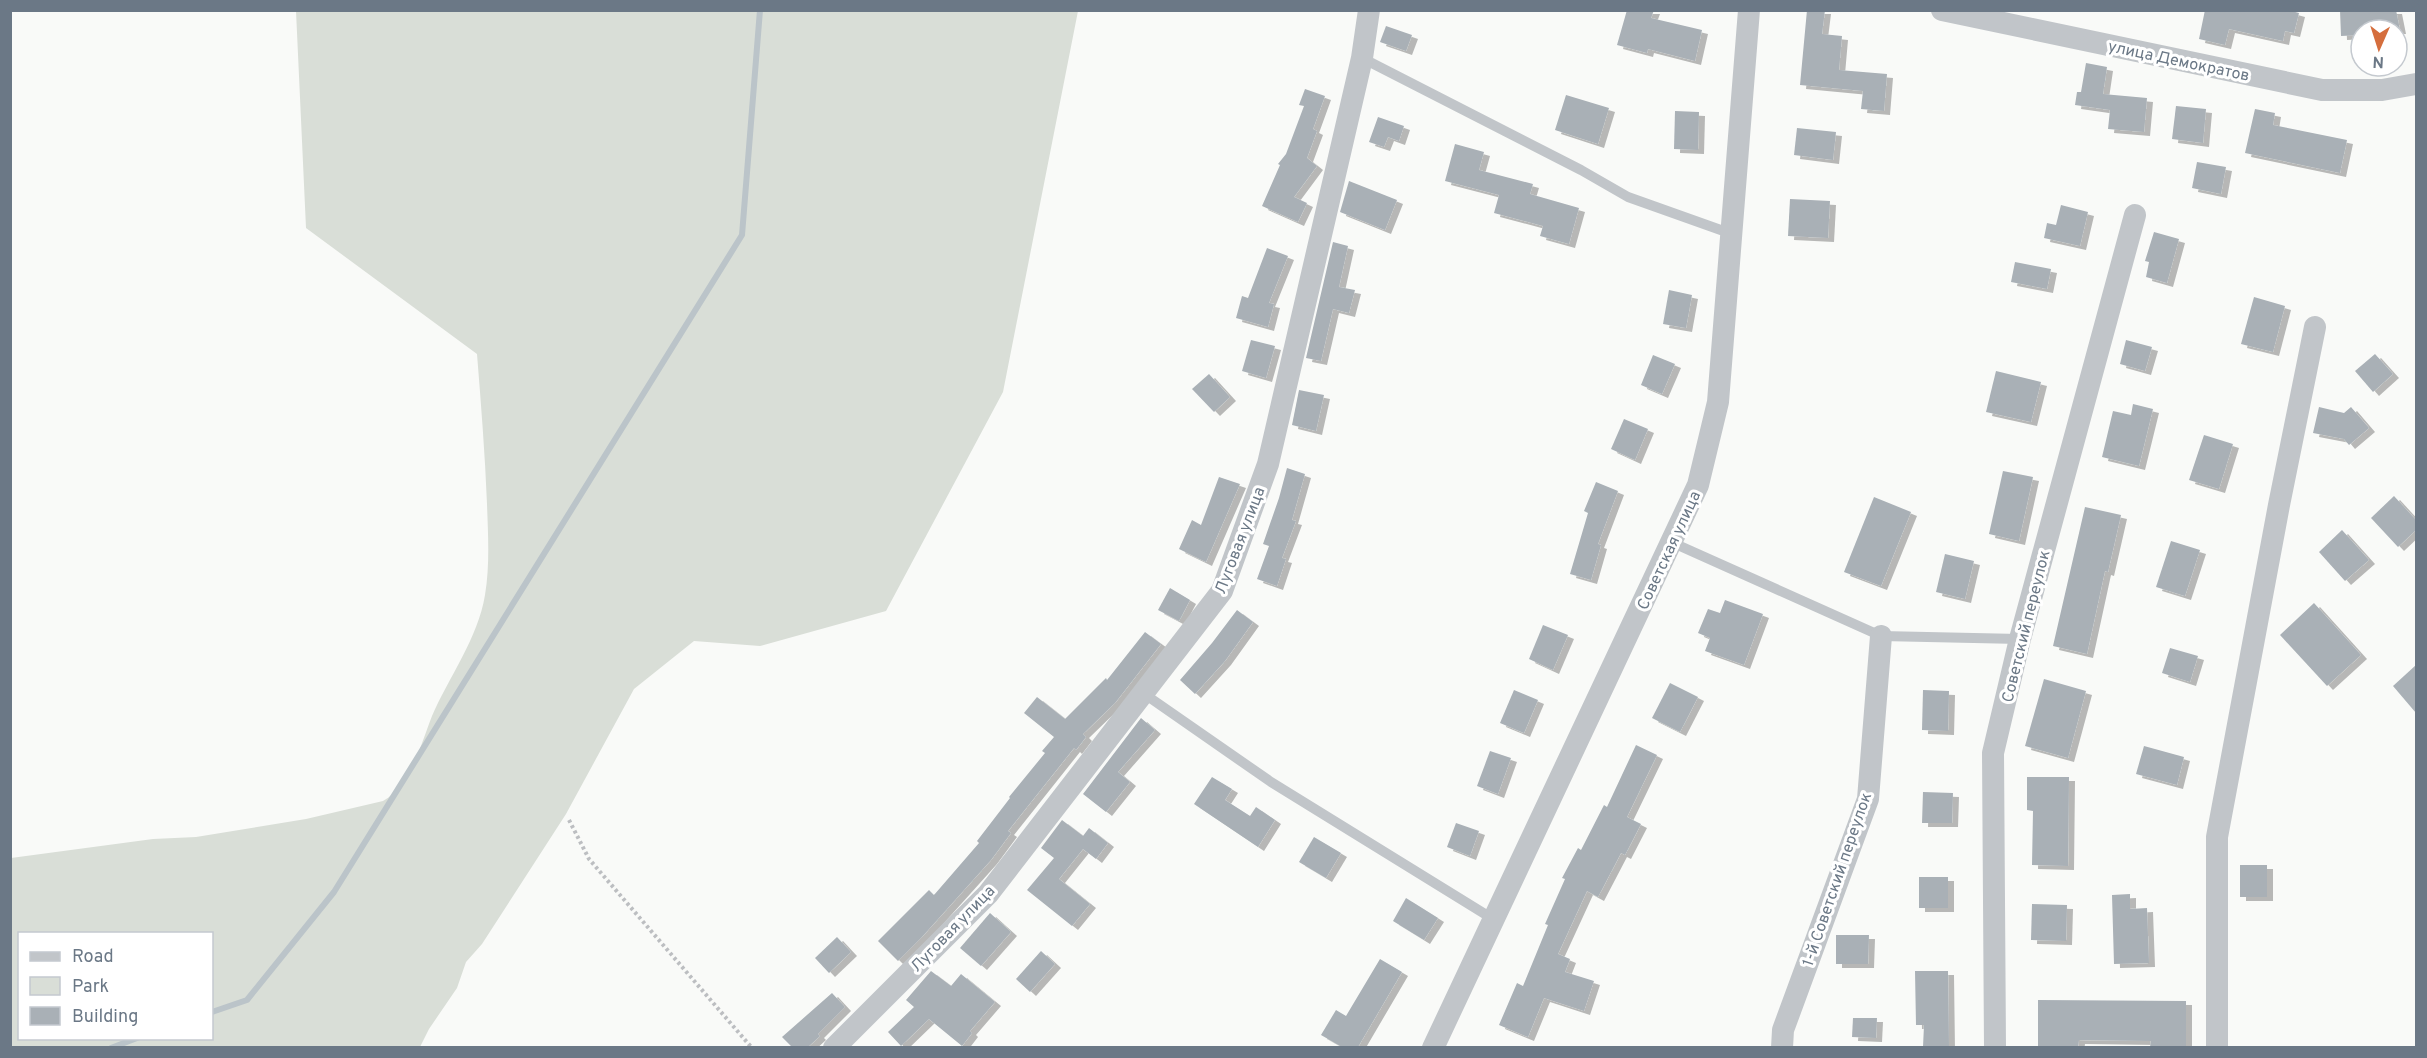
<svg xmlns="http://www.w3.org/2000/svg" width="2427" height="1058" font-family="Overpass,sans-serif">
<defs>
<filter id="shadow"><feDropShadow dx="6" dy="4" stdDeviation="0" flood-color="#0004"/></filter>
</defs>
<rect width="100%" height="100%" fill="#f9faf8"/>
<path fill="#d9ded7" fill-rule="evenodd" d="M 296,11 L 1078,11 L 1003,392 L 886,611 L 760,646 L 694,641 L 634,689 L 566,814 L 482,944 L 466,962 L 457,988 L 429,1029 L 420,1047 L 11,1047 L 11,858 L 153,839 L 196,837 L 306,819 L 383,801 C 411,785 421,744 432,716 C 449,677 478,638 485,595 C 490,565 488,534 487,504 C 485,454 481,404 477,354 L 306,228 ZM 20,934 L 212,934 L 212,1038 L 20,1038 Z"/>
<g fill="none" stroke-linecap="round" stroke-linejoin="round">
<g stroke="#bbc4c9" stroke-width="6">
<polyline points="212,1012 247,1000 334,892 742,235 760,10"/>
<polyline points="111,1048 137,1038"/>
</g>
</g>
<g fill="#a9b0b6" filter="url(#shadow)">
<polygon points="1627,10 1654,10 1651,18 1702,30 1695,61 1648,49 1647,53 1617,45"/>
<polygon points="1807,10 1825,10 1822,34 1842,36 1839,70 1887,74 1884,111 1861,109 1863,91 1800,85"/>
<polygon points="2205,10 2288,10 2299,13 2294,33 2285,31 2283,41 2229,29 2225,45 2199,39"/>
<polygon points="2340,10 2396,10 2400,30 2361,30 2361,35 2341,36"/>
<polygon points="1386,26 1412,35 1406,51 1380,42"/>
<polygon points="2086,63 2107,67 2103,94 2147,98 2144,132 2108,129 2110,110 2075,105 2077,92 2081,92"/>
<polygon points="1305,89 1325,96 1313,129 1317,131 1307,158 1317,166 1294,197 1307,203 1298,222 1262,206 1280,165 1278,164 1286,154 1304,106 1299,105"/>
<polygon points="1566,95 1609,108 1598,144 1555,130"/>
<polygon points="2176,106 2206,109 2203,143 2172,139"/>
<polygon points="2255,109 2275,113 2273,125 2347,140 2340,173 2245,153"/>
<polygon points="1675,111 1699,112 1698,150 1674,149"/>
<polygon points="1378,117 1404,126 1399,141 1388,137 1384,147 1369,142"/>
<polygon points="1797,128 1836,132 1833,160 1794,155"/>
<polygon points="1455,144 1484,152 1479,170 1533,184 1530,194 1579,208 1569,244 1540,236 1543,226 1494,213 1499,195 1445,181"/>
<polygon points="2197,162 2226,167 2221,194 2192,188"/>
<polygon points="1349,181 1397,200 1385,230 1340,212"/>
<polygon points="1790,199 1830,201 1828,238 1788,236"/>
<polygon points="2061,205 2088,212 2080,246 2044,238 2047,223 2056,225"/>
<polygon points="2154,232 2179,239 2167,283 2146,277 2149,262 2145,261"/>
<polygon points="1333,242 1348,246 1339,287 1355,290 1349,313 1333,309 1321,361 1306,358"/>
<polygon points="1267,248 1288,256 1269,303 1274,304 1268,327 1236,318 1242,296 1248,298"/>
<polygon points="2015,262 2051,269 2047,289 2011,282"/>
<polygon points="1669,290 1692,295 1686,328 1663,324"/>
<polygon points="2254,297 2285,306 2273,352 2241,344"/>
<polygon points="1251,340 1275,346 1266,378 1242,371"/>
<polygon points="2126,340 2152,347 2145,371 2120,364"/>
<polygon points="2375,354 2393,374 2373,392 2355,371"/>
<polygon points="1653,355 1675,364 1662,394 1641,385"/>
<polygon points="1996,371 2041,382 2031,422 1986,412"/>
<polygon points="1209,374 1230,397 1214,412 1192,389"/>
<polygon points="1299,390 1324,395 1316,431 1292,425"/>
<polygon points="2133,404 2153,409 2139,466 2102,457 2113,411 2131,415"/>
<polygon points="2319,407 2344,413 2351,407 2369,428 2349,445 2344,439 2313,433"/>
<polygon points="1624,419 1648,429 1635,460 1611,449"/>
<polygon points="2204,435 2233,444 2219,489 2189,480"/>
<polygon points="1287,468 1305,474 1292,520 1296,521 1282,558 1286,559 1277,586 1257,579 1269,546 1263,544 1279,498"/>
<polygon points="2003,471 2033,477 2019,541 1989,534"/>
<polygon points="1219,477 1240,484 1206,562 1179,549 1192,520 1201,525"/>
<polygon points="1596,482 1618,491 1598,544 1601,545 1591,580 1570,574 1588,513 1584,511"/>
<polygon points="2394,496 2416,520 2416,530 2398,547 2371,518"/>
<polygon points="1874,497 1911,512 1881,586 1844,572"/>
<polygon points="2085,507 2121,515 2108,572 2105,571 2087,654 2053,646"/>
<polygon points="2342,530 2369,560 2345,581 2319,552"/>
<polygon points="2171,541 2200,550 2185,596 2156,587"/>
<polygon points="1945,554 1974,561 1965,599 1936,592"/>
<polygon points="1170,588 1190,600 1179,621 1158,610"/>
<polygon points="1725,600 1763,614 1744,665 1705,651 1710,638 1698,633 1708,609 1720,613"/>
<polygon points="2314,603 2361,655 2327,686 2280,635"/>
<polygon points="1237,610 1253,622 1225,661 1195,694 1180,680 1212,643"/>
<polygon points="1543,625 1568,635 1553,670 1529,659"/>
<polygon points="1145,632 1161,644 1115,703 1083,734 1086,737 1076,750 1074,748 1008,831 1011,833 991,860 921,938 898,961 878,941 929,890 934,895 979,843 977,841 1010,798 1009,797 1045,753 1042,751 1054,737 1024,713 1037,697 1065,719 1106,678 1107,680"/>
<polygon points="2170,648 2198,656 2190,682 2162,673"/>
<polygon points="2416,665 2416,713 2393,686"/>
<polygon points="2044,679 2086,691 2068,758 2025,746"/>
<polygon points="1670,683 1698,697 1680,732 1652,718"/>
<polygon points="1514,690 1538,700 1524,733 1500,723"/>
<polygon points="1923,690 1949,691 1948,731 1922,730"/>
<polygon points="1141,718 1155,730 1118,772 1130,782 1106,812 1083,794"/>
<polygon points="1636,745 1657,755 1627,817 1641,824 1625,855 1621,853 1598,897 1587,891 1558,954 1570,959 1565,972 1594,981 1584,1011 1544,998 1528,1037 1499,1025 1517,983 1523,986 1548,925 1545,924 1565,879 1562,878 1578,848 1581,850 1604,805 1607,807"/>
<polygon points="2144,746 2184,757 2177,785 2136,774"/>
<polygon points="1490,751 1511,758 1498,794 1477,786"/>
<polygon points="1212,777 1232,789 1225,800 1250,816 1256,807 1275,820 1258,847 1194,804"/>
<polygon points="2027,777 2069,777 2068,866 2032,865 2033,811 2027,810"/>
<polygon points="1923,792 1953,793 1952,823 1922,823"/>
<polygon points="1062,820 1083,836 1089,828 1108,843 1096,859 1083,849 1059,879 1090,904 1072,926 1027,890 1054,858 1041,848"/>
<polygon points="1456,823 1479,831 1470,856 1447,847"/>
<polygon points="1314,837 1341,853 1326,878 1299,862"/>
<rect x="2240" y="865" width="27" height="32"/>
<rect x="1919" y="877" width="29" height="31"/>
<polygon points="2130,894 2130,909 2147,908 2149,963 2114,964 2112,895"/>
<polygon points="1406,898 1438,918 1424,940 1393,921"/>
<polygon points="2032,904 2067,905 2066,941 2031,940"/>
<polygon points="990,913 1011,932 981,966 960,948"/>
<polygon points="1836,935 1869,935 1868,964 1836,964"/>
<polygon points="837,937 851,952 829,973 815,958"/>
<polygon points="1041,951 1055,964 1030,992 1016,979"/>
<polygon points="1380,959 1402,972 1358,1047 1342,1047 1321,1035 1336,1010 1346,1016"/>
<polygon points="931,971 951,986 961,974 995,1002 970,1031 972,1033 962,1046 929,1019 901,1046 888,1032 914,1007 906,1000"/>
<polygon points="1915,971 1948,971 1949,1047 1923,1047 1924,1025 1916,1025"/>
<polygon points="832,993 845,1007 818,1034 820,1036 808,1047 792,1047 782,1037"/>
<polygon points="2038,1000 2186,1001 2186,1047 2150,1047 2151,1041 2079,1040 2078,1047 2038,1047"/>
<polygon points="1853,1018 1877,1018 1876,1038 1852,1037"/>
</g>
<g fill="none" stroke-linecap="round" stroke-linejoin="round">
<polyline stroke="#bcbec1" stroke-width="4" stroke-dasharray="3 3" stroke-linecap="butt" points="569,820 589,859 752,1048"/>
<g stroke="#c1c5c9" stroke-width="10">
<polyline points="1362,58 1581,170 1628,197 1732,234"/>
<polyline points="1671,542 1881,636 2020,639"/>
<polyline points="1143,693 1271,782 1493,919"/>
</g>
<g stroke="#c1c5c9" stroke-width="22">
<polyline points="1942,10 2322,90 2382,90 2416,84"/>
<polyline points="834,1048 988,894 1222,591 1268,464 1362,58 1369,10"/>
<polyline points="1433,1048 1698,485 1718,402 1749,10"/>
<polyline points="1782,1048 1783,1030 1868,799 1881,636"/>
<polyline points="1995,1048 1993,753 2020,639 2135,215"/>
<polyline points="2217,1048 2217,837 2279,505 2315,327"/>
</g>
</g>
<g text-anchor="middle" stroke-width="6" stroke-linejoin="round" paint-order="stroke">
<g font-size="16" fill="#6b7886" stroke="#fff">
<text transform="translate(2179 60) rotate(12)" y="6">улица Демократов</text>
<text transform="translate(1239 540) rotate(-69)" y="6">Луговая улица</text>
<text transform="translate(1668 550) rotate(-65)" y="6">Советская улица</text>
<text transform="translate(2025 626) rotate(-76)" y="6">Советский переулок</text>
<text transform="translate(1836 879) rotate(-71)" y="6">1-й Советский переулок</text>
<text transform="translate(952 928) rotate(-46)" y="6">Луговая улица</text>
</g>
</g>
<rect width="2427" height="1058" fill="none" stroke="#6b7886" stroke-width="24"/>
<rect x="18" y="932" width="195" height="108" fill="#ffffff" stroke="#c4c9cf" stroke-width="1.5"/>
<rect x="30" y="952" width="30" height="9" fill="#c1c5c9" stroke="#c4c9cf" stroke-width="1.5"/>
<text x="72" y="962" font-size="18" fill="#6b7886">Road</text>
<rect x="30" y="977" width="30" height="18" fill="#d9ded7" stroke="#c4c9cf" stroke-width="1.5"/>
<text x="72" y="992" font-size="18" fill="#6b7886">Park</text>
<rect x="30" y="1007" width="30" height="18" fill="#a9b0b6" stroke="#c4c9cf" stroke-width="1.5"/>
<text x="72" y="1022" font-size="18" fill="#6b7886">Building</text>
<g transform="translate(2379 48) rotate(183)"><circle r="28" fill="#ffffff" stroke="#c4c9cf" stroke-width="1.5"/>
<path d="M0-4.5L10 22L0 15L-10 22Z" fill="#d56e3d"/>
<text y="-9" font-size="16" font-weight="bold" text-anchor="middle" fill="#6b7886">N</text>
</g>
</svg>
